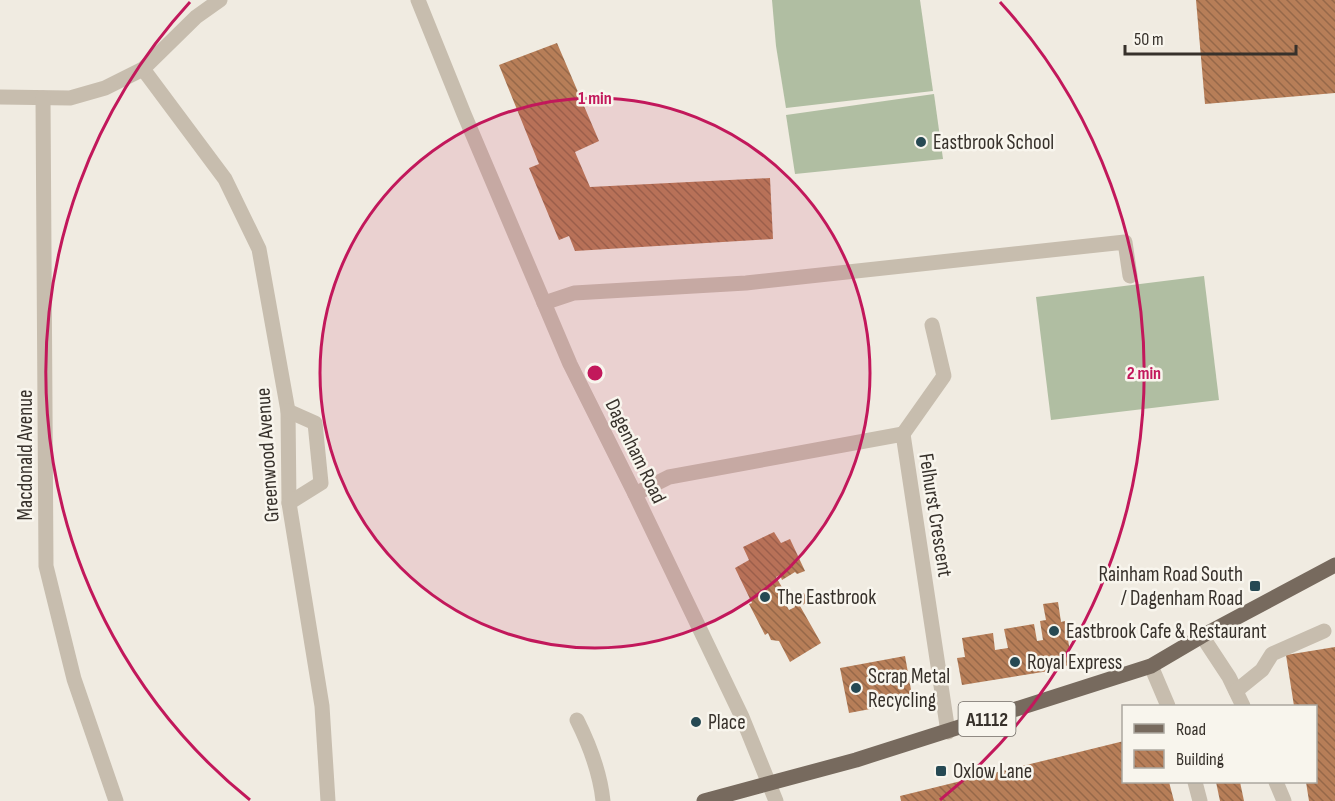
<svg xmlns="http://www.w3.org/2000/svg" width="1335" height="801" font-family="'Sofia Sans Condensed',sans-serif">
<defs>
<pattern id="building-back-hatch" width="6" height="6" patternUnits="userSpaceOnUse" patternTransform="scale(1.5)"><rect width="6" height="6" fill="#b77e58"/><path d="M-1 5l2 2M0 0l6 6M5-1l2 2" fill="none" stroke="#966849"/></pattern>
</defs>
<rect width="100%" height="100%" fill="#f0ebe1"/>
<g fill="#b0bea2">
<polygon points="772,0 920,0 933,91 786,108 776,46"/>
<polygon points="934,94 943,159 795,174 786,115"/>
<polygon points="1204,276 1219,400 1051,420 1036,297"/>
</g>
<g fill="url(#building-back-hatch)">
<polygon points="1196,0 1335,0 1335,93 1205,104"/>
<polygon points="557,43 599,141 575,152 590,187 770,178 773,239 575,251 569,236 559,240 529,168 539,164 499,65"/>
<polygon points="774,532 781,543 790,539 805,571 797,574 795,572 782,580 780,575 776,577 783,589 779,593 789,610 795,607 792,600 804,593 808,602 800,606 821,643 790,662 779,641 771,640 768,633 765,635 749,604 752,603 735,568 749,560 743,547"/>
<polygon points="1058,602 1061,622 1065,621 1072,664 1049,671 962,685 957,658 965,657 962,638 993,633 995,650 1008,648 1004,629 1034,624 1037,641 1043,640 1040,621 1046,620 1043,604"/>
<polygon points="1335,647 1335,801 1309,801 1306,782 1316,782 1316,706 1294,706 1286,655"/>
<polygon points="905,656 913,701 849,713 840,668"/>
<polygon points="1124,741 1124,782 1169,782 1174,801 901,801 900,796"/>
<polygon points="1216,782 1240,782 1244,801 1220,801"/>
</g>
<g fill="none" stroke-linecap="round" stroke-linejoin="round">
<g stroke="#c7bdae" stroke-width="15">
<polyline points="418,0 464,114 570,364 635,494 742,717 776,801"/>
<polyline points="143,69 225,179 259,249 288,411 289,503 322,706 328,801"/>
<polyline points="0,97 70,98 105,88 143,69 196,17 220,0"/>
<polyline points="43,98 46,566 74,679 116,801"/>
<polyline points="544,303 574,293 746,283 1125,242 1130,276"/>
<polyline points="288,411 315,423 321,483 289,503"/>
<polyline points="903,434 944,376 932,325"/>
<polyline points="635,494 669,477 903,434 948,732"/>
<polyline points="1202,636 1229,677 1243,706"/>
<polyline points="1151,666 1168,706"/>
<polyline points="1236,691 1262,670 1272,654 1324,631"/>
<path d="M 577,720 C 590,746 600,772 603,801"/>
<polyline points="1195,782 1200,801"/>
<polyline points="1276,782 1284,801"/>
</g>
<polyline stroke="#776a5e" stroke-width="15" points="704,801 856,760 1151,666 1202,636 1335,565"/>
</g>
<circle cx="595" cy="373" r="275" fill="#c2185b" fill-opacity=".12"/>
<g fill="none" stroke="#c2185b" stroke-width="3">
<circle cx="595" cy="373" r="275"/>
<path d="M250 800A549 549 0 0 1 190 2M1000 2A549 549 0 0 1 940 800"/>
</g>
<g fill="#264953" stroke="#f8f5ed" stroke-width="2">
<circle cx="921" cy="142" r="6"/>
<rect x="1249" y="580" width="12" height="12" rx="3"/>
<circle cx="765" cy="597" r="6"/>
<circle cx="1054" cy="631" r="6"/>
<circle cx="1015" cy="662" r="6"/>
<circle cx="856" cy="688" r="6"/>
<circle cx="696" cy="722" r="6"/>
<rect x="935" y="765" width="12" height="12" rx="3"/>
</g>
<g text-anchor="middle" stroke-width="5" stroke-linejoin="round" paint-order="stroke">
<rect fill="#f8f5ed" stroke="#716c65" stroke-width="1.5" x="958.5" y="702" width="57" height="34" rx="4.5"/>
<g font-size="20" font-weight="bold" fill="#37312b">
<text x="987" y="726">A1112</text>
</g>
<g font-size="21" fill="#37312b" stroke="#f8f5ed" text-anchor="start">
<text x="933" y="149">Eastbrook School</text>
<text x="1243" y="581" text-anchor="end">Rainham Road South<tspan x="1243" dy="24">/ Dagenham Road</tspan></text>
<text x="777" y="604">The Eastbrook</text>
<text x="1066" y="638">Eastbrook Cafe &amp; Restaurant</text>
<text x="1027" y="669">Royal Express</text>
<text x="868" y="683">Scrap Metal<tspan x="868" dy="24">Recycling</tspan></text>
<text x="708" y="729">Place</text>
<text x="953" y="778">Oxlow Lane</text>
</g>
<g font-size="21" fill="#37312b" stroke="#f8f5ed">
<text transform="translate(636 451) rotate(64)" y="7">Dagenham Road</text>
<text transform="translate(25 455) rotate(-90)" y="7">Macdonald Avenue</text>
<text transform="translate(267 455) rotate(-94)" y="7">Greenwood Avenue</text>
<text transform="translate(936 515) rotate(81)" y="7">Felhurst Crescent</text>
</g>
</g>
<circle cx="595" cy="373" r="9" fill="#c2185b" stroke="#f8f5ed" stroke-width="3"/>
<g font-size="18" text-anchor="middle" font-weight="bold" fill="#c2185b" stroke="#f8f5ed" stroke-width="5" stroke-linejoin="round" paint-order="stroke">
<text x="595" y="104">1 min</text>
<text x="1144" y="379">2 min</text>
</g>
<rect x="1122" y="705" width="195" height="78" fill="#f8f5ed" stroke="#aba79f" stroke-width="1.5"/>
<rect x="1134" y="724" width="30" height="9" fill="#776a5e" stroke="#aba79f" stroke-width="1.5"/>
<text x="1176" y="735" font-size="18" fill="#37312b">Road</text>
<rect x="1134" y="750" width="30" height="18" fill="url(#building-back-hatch)" stroke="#aba79f" stroke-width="1.5"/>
<text x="1176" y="765" font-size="18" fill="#37312b">Building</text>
<path d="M1125 45v9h171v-9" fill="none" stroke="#37312b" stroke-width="3"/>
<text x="1134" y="45" font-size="18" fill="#37312b" stroke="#f8f5ed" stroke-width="4.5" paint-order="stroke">50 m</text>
</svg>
